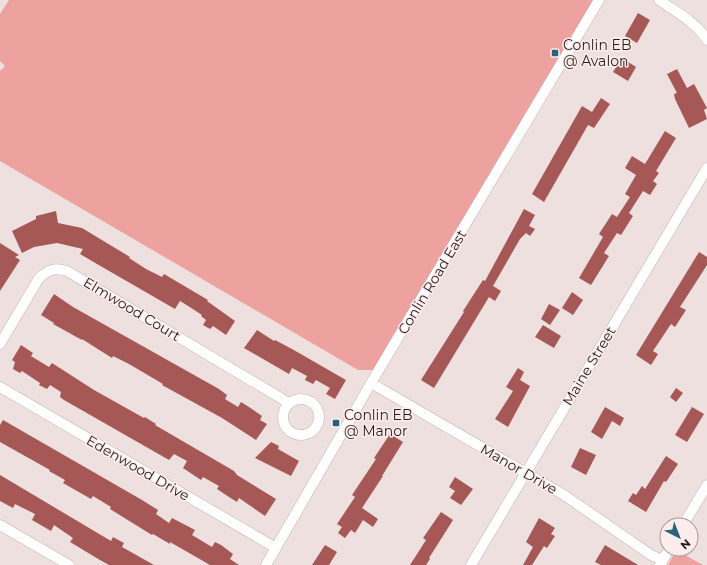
<svg xmlns="http://www.w3.org/2000/svg" width="707" height="565" font-family="Montserrat,sans-serif">
<rect width="100%" height="100%" fill="#eee0df"/>
<g fill="#eea29f">
<polygon points="9,0 599,0 378,370 358,370 0,161 0,71 5,66 0,61 0,14"/>
<polygon points="676,550 703,565 668,565"/>
</g>
<g fill="#a65856">
<polygon points="638,13 650,20 637,43 625,36"/>
<polygon points="622,58 636,67 628,81 613,72"/>
<polygon points="677,69 687,88 694,84 707,108 704,110 707,119 689,128 675,99 674,94 677,93 667,74"/>
<polygon points="601,98 610,104 594,128 588,125 544,202 532,194 582,106 592,112"/>
<polygon points="665,131 676,138 656,171 659,173 653,181 657,184 650,195 643,191 629,213 633,216 621,235 617,233 604,253 609,256 591,285 579,278 603,237 599,234 612,214 617,217 630,197 625,194 636,175 625,168 632,156 645,164"/>
<polygon points="524,209 535,215 529,226 535,229 530,236 526,233 520,239 493,286 501,291 495,301 489,297 434,388 421,380 464,312 463,311 483,280 485,281"/>
<polygon points="56,211 58,223 82,228 130,257 129,258 146,269 162,277 164,274 208,300 207,301 235,321 226,335 213,326 210,329 203,325 206,320 201,316 202,315 185,304 180,301 175,309 97,264 80,254 83,249 57,243 34,247 22,253 12,231 36,219 36,216"/>
<polygon points="0,243 19,255 15,257 20,260 0,291"/>
<polygon points="699,252 707,257 707,265 680,307 686,310 675,327 671,324 653,351 658,354 651,365 636,355"/>
<polygon points="572,292 583,300 573,315 562,308"/>
<polygon points="54,294 73,307 219,389 227,395 225,399 238,407 241,402 249,407 262,416 260,420 267,424 256,440 222,418 162,385 163,384 129,364 113,356 112,358 82,339 82,340 53,324 54,323 41,315"/>
<polygon points="549,304 560,310 550,325 541,319"/>
<polygon points="543,325 561,336 554,348 535,337"/>
<polygon points="257,330 274,341 275,340 292,349 346,380 335,399 326,394 330,388 316,380 313,384 305,380 307,376 292,368 289,374 244,348"/>
<polygon points="21,345 33,353 31,356 49,367 52,363 94,390 144,418 145,417 156,424 155,425 234,471 237,475 276,499 265,516 239,498 237,502 229,497 217,489 219,486 203,477 201,480 183,468 187,461 174,454 169,460 64,400 60,397 61,392 50,385 47,389 39,385 40,383 22,371 20,373 13,369 15,362 12,360"/>
<polygon points="518,368 524,372 520,380 530,386 508,427 495,419 513,391 506,387"/>
<polygon points="676,388 683,393 676,402 670,397"/>
<polygon points="605,407 624,418 620,426 612,421 602,439 591,432"/>
<polygon points="692,407 704,414 687,442 675,435"/>
<polygon points="3,420 142,500 158,510 156,514 169,523 172,518 195,530 192,535 212,547 215,542 221,545 233,554 230,559 239,565 210,565 170,542 170,544 153,534 152,535 110,509 111,507 93,496 91,499 63,483 65,480 49,471 50,470 0,442 0,425"/>
<polygon points="390,434 403,442 382,476 383,476 362,508 378,519 373,527 363,520 355,533 351,530 345,538 338,533 342,527 337,524 355,497 352,495 376,459 374,458"/>
<polygon points="271,442 279,446 278,449 299,461 291,476 255,458"/>
<polygon points="580,448 596,455 586,475 571,467"/>
<polygon points="666,456 678,464 666,482 664,481 646,512 628,501 633,493 636,495 642,486 645,489"/>
<polygon points="0,475 111,541 113,537 124,543 122,547 154,565 109,565 100,560 70,542 73,538 54,525 51,531 32,520 35,514 15,504 13,508 0,501"/>
<polygon points="455,477 473,489 461,505 450,498 455,491 449,487"/>
<polygon points="441,512 453,520 429,558 430,559 426,565 410,565 426,540 423,538"/>
<polygon points="539,518 555,528 551,534 555,536 547,548 544,546 532,565 523,565 533,547 526,542"/>
<polygon points="325,545 337,552 329,565 312,565"/>
<polygon points="605,545 638,565 601,565 595,562"/>
</g>
<g fill="none" stroke-linecap="round" stroke-linejoin="round">
<defs>
<g id="minor">
<path d="M 659,0 C 676,12 696,22 707,40"/>
<path d="M 0,344 L 39,278 C 48,270 54,267 67,271 L 289,403"/>
<polyline points="371,383 564,495 651,555 662,560"/>
<polyline points="0,387 276,548"/>
<circle cx="301" cy="417" r="18"/>
<polyline points="0,525 69,565"/>
<polyline points="683,525 707,485"/>
<polyline points="266,565 371,383 599,0"/>
<polyline points="471,565 707,168"/>
<polyline points="660,565 669,549"/>
</g>
</defs>
<use href="#minor" stroke="#c0b3b2" stroke-width="11"/>
<use href="#minor" stroke="#fff" stroke-width="10"/>
</g>
<g fill="#29637c" stroke="#fcedec" stroke-width="1.5">
<rect x="551" y="49" width="8" height="8" rx="2"/>
<rect x="332" y="419" width="8" height="8" rx="2"/>
</g>
<g text-anchor="middle" stroke-width="3" stroke-linejoin="round" paint-order="stroke">
<g font-size="14" fill="#221d1d" stroke="#fcedec" text-anchor="start">
<text x="563" y="50">Conlin EB<tspan x="563" dy="16">@ Avalon</tspan></text>
<text x="344" y="420">Conlin EB<tspan x="344" dy="16">@ Manor</tspan></text>
</g>
<g font-size="14" fill="#221d1d" stroke="#fcedec">
<text transform="translate(432 282) rotate(-59)" y="5">Conlin Road East</text>
<text transform="translate(132 309) rotate(31)" y="5">Elmwood Court</text>
<text transform="translate(589 366) rotate(-59)" y="5">Maine Street</text>
<text transform="translate(138 468) rotate(30)" y="5">Edenwood Drive</text>
<text transform="translate(519 469) rotate(30)" y="5">Manor Drive</text>
</g>
</g>
<g transform="translate(679 537) rotate(138)"><circle r="19" fill="#fcedec" stroke="#a59a99"/>
<path d="M0-3L7 15L0 10L-7 15Z" fill="#29637c"/>
<text y="-6" font-size="11" font-weight="bold" text-anchor="middle" fill="#221d1d">N</text>
</g>
</svg>
